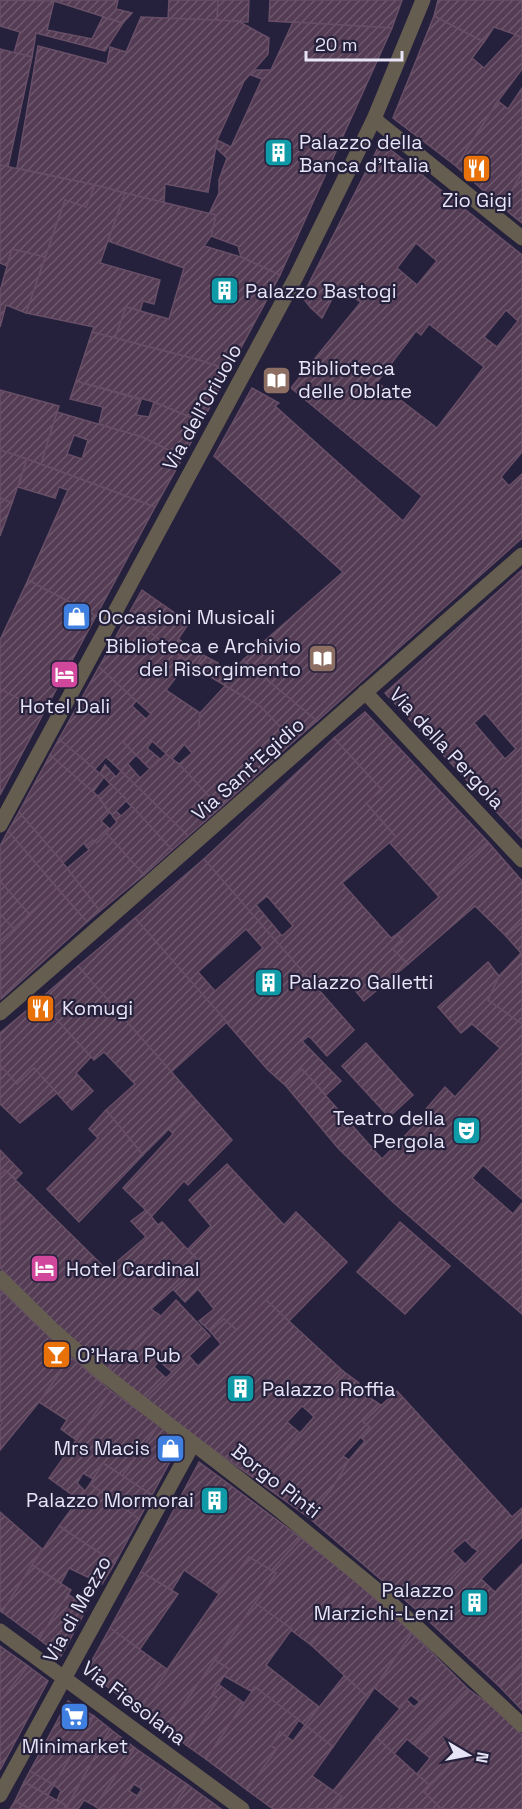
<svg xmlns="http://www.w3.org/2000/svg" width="522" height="1809" font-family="'Space Grotesk',sans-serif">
<defs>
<pattern id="building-hatch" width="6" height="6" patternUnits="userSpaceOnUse" patternTransform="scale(1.5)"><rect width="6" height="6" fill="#543c54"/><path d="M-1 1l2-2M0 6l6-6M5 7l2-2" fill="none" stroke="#6d586d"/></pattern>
</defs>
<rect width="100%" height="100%" fill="#25203b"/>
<g fill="url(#building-hatch)" stroke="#684f67" stroke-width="1.5" fill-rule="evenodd">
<polygon points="0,0 54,1 47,30 92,39 103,17 123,23 105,51 36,33 32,57 14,53 20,32 0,26"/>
<polygon points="51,0 118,0 116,9 132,13 123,23"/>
<polygon points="169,0 218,0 217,21 168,19"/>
<polygon points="218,0 249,0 248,22 217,21"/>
<polygon points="270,0 402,0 392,28 269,21"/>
<polygon points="438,0 522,0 522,37 494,27 484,42 434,16"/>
<polygon points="434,16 484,42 472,58 484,68 515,35 522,37 522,69 498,101 456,166 393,118"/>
<polygon points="141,17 238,21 269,38 268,54 244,81 217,140 208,192 165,184 164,203 95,185 17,168 38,46 107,64 110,47 126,52"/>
<polygon points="293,22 392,28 280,275 241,257 238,246 211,236 216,215 209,214 219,193 219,180 227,158 216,148 217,140 231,147 262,79 251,75 256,70 271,70"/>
<polygon points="0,49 32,57 8,167 0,165"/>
<polygon points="522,88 522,173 502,207 456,166 498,101 508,109"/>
<path d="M 381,142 L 522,255 L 522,452 L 501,477 L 509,486 L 522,474 L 522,538 L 317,721 L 243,660 L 343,572 L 214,456 L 252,388 L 279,403 L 275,406 L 403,521 L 422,496 L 291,388 L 361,302 L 336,286 L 330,296 L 333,297 L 322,318 L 311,308 L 302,297 ZM 416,243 L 437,261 L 417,285 L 397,268 ZM 506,310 L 518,321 L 497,347 L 484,337 ZM 429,324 L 484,367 L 437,428 L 377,382 L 416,331 L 421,335 Z"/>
<polygon points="0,165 95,185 86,207 65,200 45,257 12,249 7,266 0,263"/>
<polygon points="522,173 522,223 502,207"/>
<polygon points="95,185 125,193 100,263 160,280 154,304 143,301 140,311 126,307 115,338 92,332 94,327 26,313 65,200 86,207"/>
<polygon points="125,193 216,215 211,236 204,246 241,257 280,275 229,370 199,360 115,338 126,307 169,319 184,268 108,241"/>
<polygon points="12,249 45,257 26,313 6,305 0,327 0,291"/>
<polygon points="92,332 199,360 229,370 202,422 154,402 76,381"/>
<polygon points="76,381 141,400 136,415 149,417 154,402 202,422 183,457 142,437 99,424 103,407 70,399"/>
<polygon points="0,390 59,406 41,464 0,450"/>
<path d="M 57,412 L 142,437 L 183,457 L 155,507 L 41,464 ZM 74,435 L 88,440 L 82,459 L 67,454 Z"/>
<polygon points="0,450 27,459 12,503 0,498"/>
<polygon points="27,459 155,507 96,616 28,580 68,490 59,487 55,498 18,487"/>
<polygon points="0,498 12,503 0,536"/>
<path d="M 522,570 L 522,839 L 385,693 ZM 485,713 L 516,749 L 505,759 L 474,723 Z"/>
<polygon points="28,580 96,616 44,712 0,689 0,640"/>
<polygon points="142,590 189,623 178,639 203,655 195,668 128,615"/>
<polygon points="128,615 188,662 166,690 200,713 199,727 172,759 152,741 147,748 160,759 150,769 123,742 151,714 99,667"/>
<polygon points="203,655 218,663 214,669 228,678 243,660 317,721 294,741 260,706 195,668"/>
<polygon points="99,667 136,701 132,706 146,719 123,742 136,755 121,771 106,757 95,769 59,739"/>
<polygon points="225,686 260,706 294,741 220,808 179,764 192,753 184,744 199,727 200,713"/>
<polygon points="0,689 44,712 0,795"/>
<polygon points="365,712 488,842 433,890 390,843 396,837 366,803 382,790 334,738"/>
<path d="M 334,738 L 382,790 L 366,803 L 396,837 L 342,883 L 391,938 L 397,934 L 403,941 L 393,949 L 408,964 L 364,1001 L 341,974 L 319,992 L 204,859 ZM 267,896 L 293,926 L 282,936 L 256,905 Z"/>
<polygon points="59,739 104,777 93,792 50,755"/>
<polygon points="166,754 179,764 220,808 188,836 121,771 128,764 140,778"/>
<polygon points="50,755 98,796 109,813 101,821 110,829 97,843 93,840 86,846 84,843 63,863 19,812"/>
<polygon points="105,765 116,777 121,771 188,836 172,850 100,773"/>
<polygon points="111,784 127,800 116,811 121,816 132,806 172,850 144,875 106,833 117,822 98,796"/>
<polygon points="19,812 63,863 100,911 87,922 8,831"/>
<polygon points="8,831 57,888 29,914 0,881 0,846"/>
<polygon points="106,833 144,875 100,911 67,868 89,850 86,846 93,840 97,843"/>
<polygon points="488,842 522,881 522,922 506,936 475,906 408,964 393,949 403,941 397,934 439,897 433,890"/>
<path d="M 204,859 L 354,1030 L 327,1056 L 309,1036 L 302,1041 L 341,1081 L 326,1095 L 302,1069 L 286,1086 L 268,1070 L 135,918 ZM 246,929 L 263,948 L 215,991 L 198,972 Z"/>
<polygon points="0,881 29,914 14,929 0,914"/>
<polygon points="57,888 87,922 1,999 0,941"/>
<polygon points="0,914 14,929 0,941"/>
<polygon points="135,918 227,1022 171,1072 78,966"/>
<polygon points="522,922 522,1024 521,1024 488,1000 499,976 521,953 506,936"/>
<polygon points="488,962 499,976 488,1000 522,1024 522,1199 483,1165 472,1178 513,1214 522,1203 522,1314 394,1203 338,1148 286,1086 302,1069 382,1159 428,1112 426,1109 445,1087 455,1097 500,1048 472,1024 461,1033 438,1007"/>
<polygon points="78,966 197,1101 143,1155 106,1110 135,1084 104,1052 94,1060 39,1000"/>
<polygon points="39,1000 91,1057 76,1073 93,1091 72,1110 34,1068 17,1084 0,1065 0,1033"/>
<polygon points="366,1043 413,1095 389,1117 342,1066"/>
<polygon points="0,1065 17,1084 34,1068 57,1093 20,1123 0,1104"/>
<polygon points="197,1101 232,1140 188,1185 184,1181 152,1216 123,1188 173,1134 169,1129"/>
<polygon points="106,1110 143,1155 79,1222 47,1189 98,1138 89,1129"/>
<polygon points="0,1150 22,1173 16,1179 5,1170 0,1175"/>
<polygon points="227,1164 284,1225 296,1212 347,1262 289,1321 266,1300 237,1330 224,1319 210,1331 199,1321 214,1309 198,1289 185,1302 173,1289 201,1264 188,1249 211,1226 189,1200"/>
<polygon points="5,1170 31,1195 0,1225 0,1175"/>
<polygon points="31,1195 107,1270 146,1237 131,1221 146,1210 158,1225 162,1222 201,1264 151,1309 161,1316 110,1370 65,1334 0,1268 0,1225"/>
<polygon points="400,1222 450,1266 405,1314 357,1272"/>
<polygon points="0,1289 35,1323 0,1360"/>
<polygon points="176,1300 210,1336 172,1372 159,1361 154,1367 166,1378 143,1400 110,1370"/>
<polygon points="266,1300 343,1371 308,1411 302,1406 287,1422 300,1433 258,1481 143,1400 189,1356 198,1366 221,1344 210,1331 224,1319 237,1330"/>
<polygon points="35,1323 71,1357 39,1402 0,1450 0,1425 2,1423 0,1421 0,1360"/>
<polygon points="71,1357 111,1391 76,1440 61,1429 67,1420 39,1402"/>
<polygon points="343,1371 359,1383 355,1388 381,1405 363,1422 370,1427 343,1456 349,1460 333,1487 308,1517 258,1481 314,1417 308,1411"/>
<polygon points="111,1391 159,1425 122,1476 103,1463 93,1479 83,1473 77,1483 84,1490 78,1499 49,1478"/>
<polygon points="397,1391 505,1509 472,1547 465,1540 452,1551 465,1564 419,1612 308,1517 333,1487 349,1460 365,1441 360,1437 370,1427 363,1422"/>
<polygon points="159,1425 181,1441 152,1495 122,1476"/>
<polygon points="199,1462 301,1538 271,1571 249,1557 219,1594 184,1570 172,1590 141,1572"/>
<polygon points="103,1463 152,1495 139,1519 90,1484"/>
<polygon points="90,1484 139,1519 115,1563 59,1526"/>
<polygon points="522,1508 522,1537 481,1579 495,1592 522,1564 522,1662 499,1686 419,1612 478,1551 472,1547 505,1509 512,1517"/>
<polygon points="0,1512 42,1549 2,1612 0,1611"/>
<polygon points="59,1526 115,1563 102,1584 69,1568 61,1583 32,1565"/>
<polygon points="301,1538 359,1584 311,1645 255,1603 276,1573 271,1571"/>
<polygon points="249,1557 276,1573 166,1729 139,1710 219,1594"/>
<polygon points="32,1565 71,1590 39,1639 2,1612"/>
<polygon points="141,1572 178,1594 140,1649 110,1628"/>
<polygon points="359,1584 412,1633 368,1697 311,1645"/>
<polygon points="68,1594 87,1608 61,1656 39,1639"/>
<polygon points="255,1603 292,1629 266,1665 319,1707 305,1725 255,1687 251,1691 224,1676 229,1669 215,1660"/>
<polygon points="110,1628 168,1670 139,1710 86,1671"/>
<polygon points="412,1633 452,1673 420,1702 411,1695 399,1708 375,1688"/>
<polygon points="0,1646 28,1666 0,1701"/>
<polygon points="215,1660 229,1669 212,1694 219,1699 186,1745 166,1729"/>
<polygon points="522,1662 522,1710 499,1686"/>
<polygon points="28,1666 48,1681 0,1770 0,1701"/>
<polygon points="452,1673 468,1689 413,1744 407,1739 394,1754 376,1737 407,1700 414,1707"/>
<polygon points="344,1676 368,1697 333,1747 305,1725"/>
<polygon points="218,1684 244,1703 206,1759 186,1745 219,1699 212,1694"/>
<polygon points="255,1687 299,1720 287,1737 280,1732 271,1746 277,1749 247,1790 206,1759"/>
<polygon points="468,1689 502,1713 430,1786 417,1774 430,1758 413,1744"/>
<polygon points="68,1701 94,1716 54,1785 30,1771"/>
<polygon points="502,1713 522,1735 522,1809 441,1809 424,1792"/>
<polygon points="94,1716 110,1729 67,1806 57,1800 61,1791 54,1785"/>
<polygon points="305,1725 333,1747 312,1776 342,1797 332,1809 273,1809 247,1790 277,1749 271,1746 280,1732 293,1741"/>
<polygon points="110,1729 135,1748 95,1806 84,1800 78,1809 66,1809"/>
<polygon points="376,1737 430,1786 424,1792 441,1809 332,1809 342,1797 333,1791"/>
<path d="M 135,1748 L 188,1785 L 171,1809 L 99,1809 L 95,1806 ZM 134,1784 L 142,1789 L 137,1796 L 129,1791 Z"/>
<polygon points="30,1771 54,1785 48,1795 24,1782"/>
<polygon points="24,1782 67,1806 66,1809 30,1809 15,1801"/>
<polygon points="188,1785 221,1809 171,1809"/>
<polygon points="15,1801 30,1809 10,1809"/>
</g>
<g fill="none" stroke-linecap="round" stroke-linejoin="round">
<g stroke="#665d51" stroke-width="15">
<polyline points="374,119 522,238"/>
<polyline points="365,692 522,860"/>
<polyline points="0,825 296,277 374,119 423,0"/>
<path d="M 0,1013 C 175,862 347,707 522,555"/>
<polyline points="0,1278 54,1331 102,1373 277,1508 378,1591 522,1725"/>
<polyline points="0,1631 242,1809"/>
<polyline points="0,1795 193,1444"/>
</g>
</g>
<defs>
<symbol id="building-square" viewBox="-11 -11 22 22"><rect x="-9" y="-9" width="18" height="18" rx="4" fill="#0f9aa8" stroke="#25203b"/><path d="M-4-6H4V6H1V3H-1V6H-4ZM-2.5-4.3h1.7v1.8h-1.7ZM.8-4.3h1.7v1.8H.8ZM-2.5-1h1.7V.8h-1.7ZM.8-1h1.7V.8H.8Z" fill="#fff"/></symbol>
<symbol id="restaurant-square" viewBox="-11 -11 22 22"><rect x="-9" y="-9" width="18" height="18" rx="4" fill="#e8710a" stroke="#25203b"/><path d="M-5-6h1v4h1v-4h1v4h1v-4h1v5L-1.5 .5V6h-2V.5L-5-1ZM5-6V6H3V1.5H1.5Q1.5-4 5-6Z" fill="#fff"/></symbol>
<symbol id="library-square" viewBox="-11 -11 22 22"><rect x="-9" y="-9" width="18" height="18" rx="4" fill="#8d6e63" stroke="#25203b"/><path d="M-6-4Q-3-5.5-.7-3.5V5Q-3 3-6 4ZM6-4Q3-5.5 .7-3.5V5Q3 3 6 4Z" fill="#fff"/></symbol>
<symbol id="shop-square" viewBox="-11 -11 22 22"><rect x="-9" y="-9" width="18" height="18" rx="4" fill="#3f7fe0" stroke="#25203b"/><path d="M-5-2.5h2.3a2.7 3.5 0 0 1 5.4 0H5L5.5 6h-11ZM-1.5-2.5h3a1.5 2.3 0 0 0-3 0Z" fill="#fff"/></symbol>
<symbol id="hotel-square" viewBox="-11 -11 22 22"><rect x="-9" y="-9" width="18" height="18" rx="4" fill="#d1479c" stroke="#25203b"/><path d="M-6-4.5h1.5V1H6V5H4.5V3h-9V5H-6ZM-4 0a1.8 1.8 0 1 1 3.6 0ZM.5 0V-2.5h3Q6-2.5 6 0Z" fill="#fff"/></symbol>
<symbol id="theatre-square" viewBox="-11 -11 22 22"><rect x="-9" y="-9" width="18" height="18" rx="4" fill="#0f9aa8" stroke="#25203b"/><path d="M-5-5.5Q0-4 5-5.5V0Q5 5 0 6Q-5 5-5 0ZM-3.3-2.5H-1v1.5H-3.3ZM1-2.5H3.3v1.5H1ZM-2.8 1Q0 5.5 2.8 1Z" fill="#fff"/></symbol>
<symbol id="bar-square" viewBox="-11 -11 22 22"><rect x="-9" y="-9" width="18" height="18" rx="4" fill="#e8710a" stroke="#25203b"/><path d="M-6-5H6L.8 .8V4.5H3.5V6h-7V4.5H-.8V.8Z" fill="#fff"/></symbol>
<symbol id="supermarket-square" viewBox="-11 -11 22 22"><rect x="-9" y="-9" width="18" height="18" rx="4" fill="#3f7fe0" stroke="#25203b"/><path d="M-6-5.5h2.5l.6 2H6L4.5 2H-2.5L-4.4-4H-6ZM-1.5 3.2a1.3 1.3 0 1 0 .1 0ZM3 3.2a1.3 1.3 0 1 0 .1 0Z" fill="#fff"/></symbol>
</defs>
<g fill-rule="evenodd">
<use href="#building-square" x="262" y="136" width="33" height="33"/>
<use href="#restaurant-square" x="460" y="152" width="33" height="33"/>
<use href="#building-square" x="208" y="274" width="33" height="33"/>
<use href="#library-square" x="260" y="364" width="33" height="33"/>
<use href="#shop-square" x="60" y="600" width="33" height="33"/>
<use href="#library-square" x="306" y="642" width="33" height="33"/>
<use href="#hotel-square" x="48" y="658" width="33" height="33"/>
<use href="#building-square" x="252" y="966" width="33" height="33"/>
<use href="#restaurant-square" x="24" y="992" width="33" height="33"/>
<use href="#theatre-square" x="450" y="1114" width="33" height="33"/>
<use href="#hotel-square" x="28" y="1252" width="33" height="33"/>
<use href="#bar-square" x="40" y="1338" width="33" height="33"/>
<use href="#building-square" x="224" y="1372" width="33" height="33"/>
<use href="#shop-square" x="154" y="1432" width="33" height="33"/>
<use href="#building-square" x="198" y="1484" width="33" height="33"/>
<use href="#building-square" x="458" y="1586" width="33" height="33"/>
<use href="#supermarket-square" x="58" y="1700" width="33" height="33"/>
</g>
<g text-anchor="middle" stroke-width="4.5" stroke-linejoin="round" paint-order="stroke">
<g font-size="20" fill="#e6e4f6" stroke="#25203b" text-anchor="start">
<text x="299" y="149">Palazzo della<tspan x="299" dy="23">Banca d'Italia</tspan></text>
<text x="477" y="207" text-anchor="middle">Zio Gigi</text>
<text x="245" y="298">Palazzo Bastogi</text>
<text x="298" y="375">Biblioteca<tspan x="298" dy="23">delle Oblate</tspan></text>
<text x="98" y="624">Occasioni Musicali</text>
<text x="301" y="653" text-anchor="end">Biblioteca e Archivio<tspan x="301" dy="23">del Risorgimento</tspan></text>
<text x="65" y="713" text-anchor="middle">Hotel Dali</text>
<text x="289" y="989">Palazzo Galletti</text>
<text x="62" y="1015">Komugi</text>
<text x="445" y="1125" text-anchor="end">Teatro della<tspan x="445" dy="23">Pergola</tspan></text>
<text x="66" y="1276">Hotel Cardinal</text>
<text x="77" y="1362">O’Hara Pub</text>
<text x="262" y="1396">Palazzo Roffia</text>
<text x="150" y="1455" text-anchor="end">Mrs Macis</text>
<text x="194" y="1507" text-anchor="end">Palazzo Mormorai</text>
<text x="454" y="1597" text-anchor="end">Palazzo<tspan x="454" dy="23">Marzichi-Lenzi</tspan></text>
<text x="75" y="1753" text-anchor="middle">Minimarket</text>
</g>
<g font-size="20" fill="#e6e4f6" stroke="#25203b">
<text transform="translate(202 407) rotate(-61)" y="7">Via dell'Oriuolo</text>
<text transform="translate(447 748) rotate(47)" y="7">Via della Pergola</text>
<text transform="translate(248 769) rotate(-42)" y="7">Via Sant'Egidio</text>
<text transform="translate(276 1481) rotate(38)" y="7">Borgo Pinti</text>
<text transform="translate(77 1609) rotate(-61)" y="7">Via di Mezzo</text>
<text transform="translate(134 1703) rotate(37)" y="7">Via Fiesolana</text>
</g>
</g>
<g transform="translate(468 1755) rotate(100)" stroke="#25203b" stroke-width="4.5" paint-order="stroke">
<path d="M0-4.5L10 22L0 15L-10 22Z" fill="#e6e4f6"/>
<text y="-9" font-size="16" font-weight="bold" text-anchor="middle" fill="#e6e4f6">N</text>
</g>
<path d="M306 51v9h96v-9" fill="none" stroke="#e6e4f6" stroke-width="3"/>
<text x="315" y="51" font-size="18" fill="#e6e4f6" stroke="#25203b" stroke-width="4.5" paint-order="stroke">20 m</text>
</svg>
